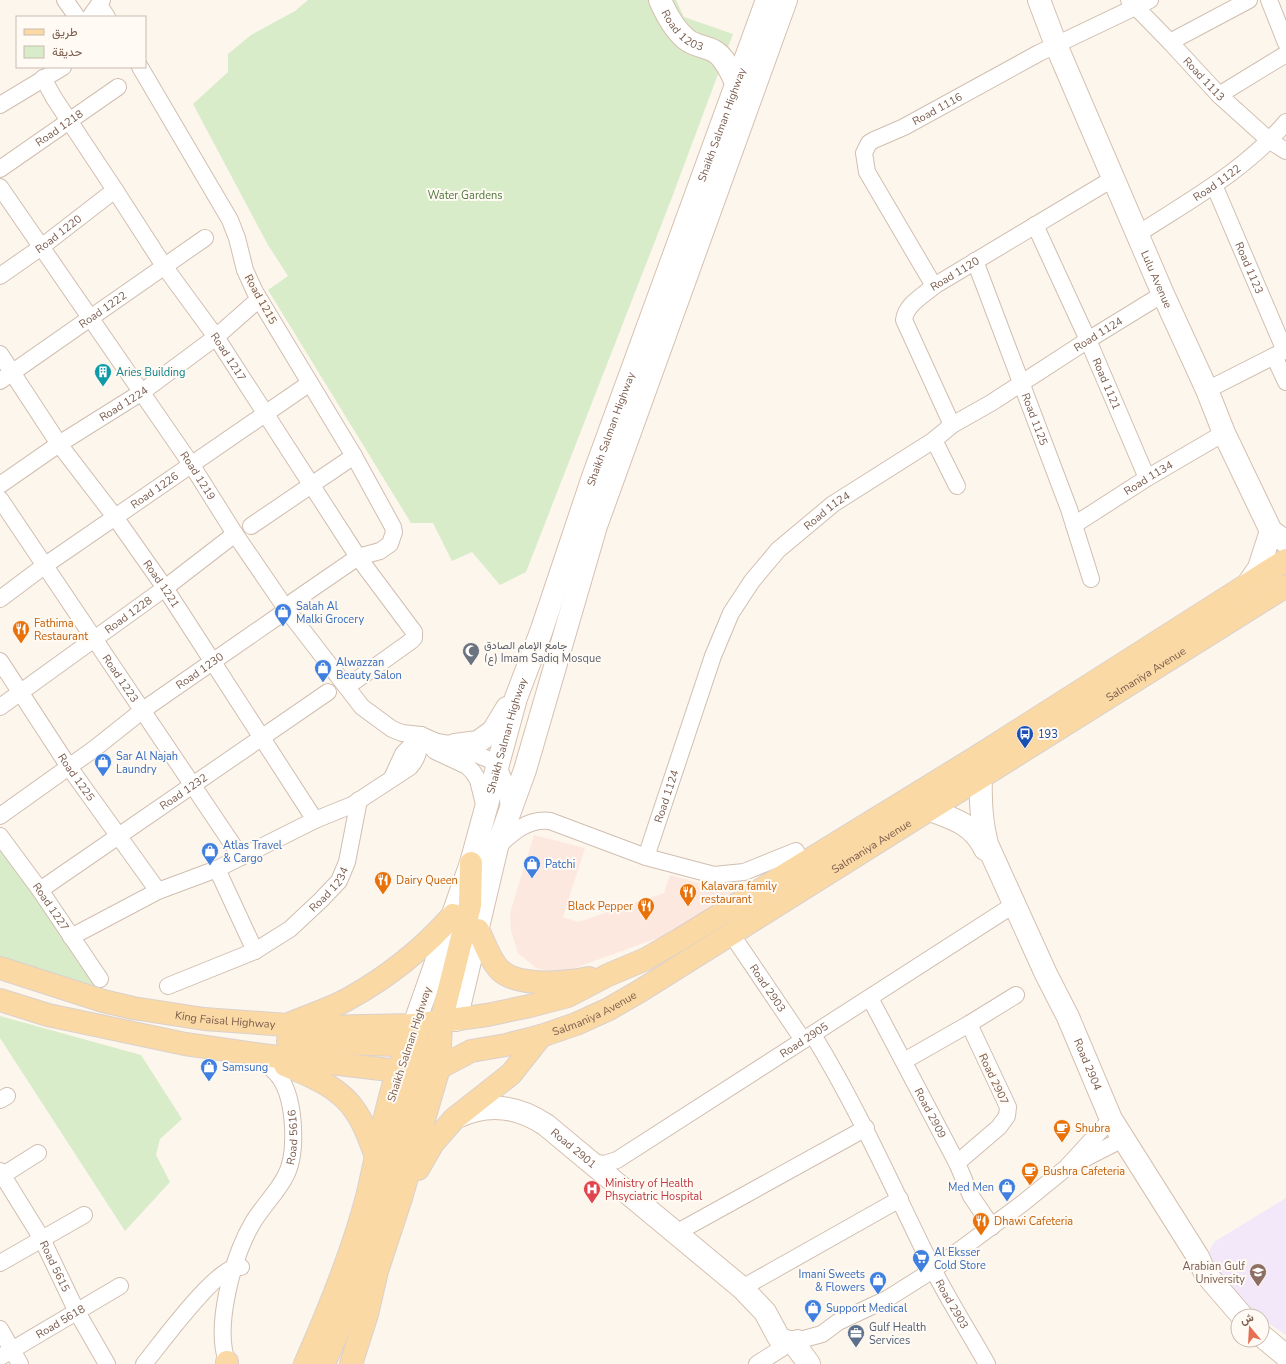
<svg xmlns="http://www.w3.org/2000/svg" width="1286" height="1364" font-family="'Nunito Sans',Vazirmatn,sans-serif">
<rect width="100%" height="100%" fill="#fdf6ec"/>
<polygon fill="#fde8e0" points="534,835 585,848 563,917 578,922 664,893 670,875 733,892 722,915 558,974 536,968 518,953 511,931 510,913"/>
<polygon fill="#f3e8fa" points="1286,1198 1286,1335 1262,1319 1262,1316 1256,1314 1205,1260 1214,1242"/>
<g fill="#d8ecc9">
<polygon points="308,0 676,0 684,17 733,34 671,200 526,572 500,585 472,552 452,561 433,523 411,523 268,290 288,276 268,245 193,104 228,72 228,54 251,35 295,11"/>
<polygon points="0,841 95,987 0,957"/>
<polygon points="0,1016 141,1055 182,1119 160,1139 156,1155 170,1182 125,1231 0,1038"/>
</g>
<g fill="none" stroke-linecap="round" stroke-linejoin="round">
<defs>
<g id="street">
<polyline points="65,0 77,17"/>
<path id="s1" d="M 1129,0 L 1170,42 L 1219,95 L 1270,141 L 1286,151"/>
<polyline points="1269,0 1286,43"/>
<polyline points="99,5 107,17"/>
<polyline points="90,17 102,0"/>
<polyline points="1170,42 1249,0"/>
<path id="s2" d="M 43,78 L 54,98 L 115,190 L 164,266 L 216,337 L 358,557 L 414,632 L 414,638 L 411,641 L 355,681 L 344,682 L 341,679"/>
<polyline points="1219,95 1286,54"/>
<polyline points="0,105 63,67"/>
<path id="s3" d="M 0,169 L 118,87"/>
<path id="s4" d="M 1214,185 L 1285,351"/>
<path id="s5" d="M 0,187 L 191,464 L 235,534 L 287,610 L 362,707 L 392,729 L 402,733 L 421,735 L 437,742 L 455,745 L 497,763 L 507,788 L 509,811"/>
<path id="s6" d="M 1035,225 L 1088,340 L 1147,478"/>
<path id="s7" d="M 1138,234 C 1190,200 1246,170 1286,122"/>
<path id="s8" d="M 975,261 L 1069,509 L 1091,579"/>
<path id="s9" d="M 0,276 L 40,248 L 115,190"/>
<path id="s10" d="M 934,286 L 867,172 L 864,153 L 869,143 L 874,140 L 904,127 L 1039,53 L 1150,0"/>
<path id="s11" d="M 0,354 L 59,444 L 115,517 L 165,588 L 315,820"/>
<polyline points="1274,356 1286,382"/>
<path id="s12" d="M 0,381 L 205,238"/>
<polyline points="1207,390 1286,350"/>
<path id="s13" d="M 952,425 L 904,320 C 906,304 923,296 934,286 L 1114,178"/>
<polyline points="934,440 957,486"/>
<path id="s14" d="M 0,485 L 59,444 L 142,392 L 216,337 L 259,299"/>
<path id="s15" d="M 0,499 L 241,857"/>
<path id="s16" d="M 1074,525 L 1147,478 L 1224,433"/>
<polyline points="251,526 354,456"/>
<path id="s17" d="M 0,599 L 44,566 L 310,383"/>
<path id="s18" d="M 0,661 L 69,767 L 158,891"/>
<path id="s19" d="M 0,707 L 165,588 L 235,534"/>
<polyline points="424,739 435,751 467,766 473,772 478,780 485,808"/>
<polyline points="392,778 403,754 421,735"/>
<path id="s20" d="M 0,816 L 94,749 L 143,710 L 287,610 L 294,601 L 358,557 L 380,551 L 390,544 L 394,532 L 393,527 L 354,456 L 255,292 L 245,270 L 237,238 L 230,220 L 140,67"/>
<path id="s21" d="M 0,836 L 40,890 L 100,979"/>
<path d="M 497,847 C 512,833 528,818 550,821 L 646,857 L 714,875 L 744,872 L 796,851"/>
<path id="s22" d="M 646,857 L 713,656 L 731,613 L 752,581 L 778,550 L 833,504 L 934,440 L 952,425 L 991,403 L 1088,340 L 1163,294"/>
<polyline points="217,869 255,951"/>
<path id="s23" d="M 40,890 L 328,692"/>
<path id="s24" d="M 732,935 L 803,1040"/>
<path d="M 71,937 L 158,891 L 217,869 L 315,820 L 352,805 L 410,767 C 419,757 419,747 421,735"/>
<path id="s25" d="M 168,986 L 255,951 L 290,929 L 321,900 L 339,881 L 347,862 L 359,800"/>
<path id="s26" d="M 870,998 L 957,1163 L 971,1196 L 992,1227"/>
<path id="s27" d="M 813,1035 C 859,1110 894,1190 933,1269 C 949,1301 969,1332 987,1364"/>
<polyline points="904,1061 969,1024 1016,995"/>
<polyline points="0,1100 7,1096"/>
<path id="s28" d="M 590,1162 L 604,1164 L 617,1160 L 1015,904"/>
<polyline points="957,1163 999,1127 1007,1116 1008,1107 969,1024"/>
<polyline points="1076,1163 1123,1139"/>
<path id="s29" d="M 0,1171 L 42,1239 L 77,1312 L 107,1364"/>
<polyline points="0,1177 38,1153"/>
<polyline points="676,1233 866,1128"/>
<polyline points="0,1263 84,1215"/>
<polyline points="742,1288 900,1199"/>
<polyline points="0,1329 20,1364"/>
<polyline points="793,1342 822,1334 838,1322 887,1299 933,1270 1023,1203 1066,1168 1111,1119"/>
<path id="s30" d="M 0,1357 L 120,1286"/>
<path d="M 144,1364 C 159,1346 219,1262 241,1267"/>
<path id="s31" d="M 228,1364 C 213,1328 233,1257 252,1224 C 261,1208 276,1194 285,1177 C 298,1154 295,1100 280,1078 C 274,1068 261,1061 253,1053"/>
<polyline points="757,1364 798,1338"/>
</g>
<g id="secondary">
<path id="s32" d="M 660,0 C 666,14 674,29 686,39 C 694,46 705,46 714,51 C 725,57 732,74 737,85"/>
<path id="s33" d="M 1039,0 L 1056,45 L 1163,294 L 1207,390 L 1224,433 L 1271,531 L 1286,542"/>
<polyline points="1248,584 1259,568 1271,531"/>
<polyline points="455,745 478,742 493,731 507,708"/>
<path id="s34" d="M 981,777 C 980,801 981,821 987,844 L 1046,974 L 1068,1017 L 1111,1119 L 1198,1257 L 1205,1273 L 1242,1316"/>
<path d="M 930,810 C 954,819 973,824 985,849"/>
<polyline points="456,1020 497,847 525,770 596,526 786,0"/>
<path id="s35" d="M 414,1025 L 471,863 L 516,698 L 541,632 L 594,474 L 767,0"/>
<path id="s36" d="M 457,1117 C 488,1102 518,1106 546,1125 L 742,1288 L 765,1312 L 779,1338 L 788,1342 L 793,1342 L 809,1364"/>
<polyline points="1262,1336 1286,1356"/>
</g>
<g id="primary">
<path d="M 478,930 C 485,943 490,961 501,971 C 519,987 567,983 589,978"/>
<path id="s37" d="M 0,968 L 103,1001 L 133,1008 L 204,1019 L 315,1027 L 414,1025 L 487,1015 L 530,1006 L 568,996 L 608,975 L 646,959 L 682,938 L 975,758 L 1286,560"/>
<path id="s38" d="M 0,1000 L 48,1015 L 185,1044 L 262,1055 L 398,1071 L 439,1068 L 471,1051 L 506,1045 L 541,1036 L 576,1024 L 609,1009 L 640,991 L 1286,586"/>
<path d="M 291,1023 C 310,1015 330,1009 348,999 C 388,977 423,949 453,915"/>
<polyline points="288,1041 395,1045 421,1043"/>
<path d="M 285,1065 C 311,1076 340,1087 356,1112 C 365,1125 370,1140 375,1154"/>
<polyline points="418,1169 433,1143 454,1119 511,1074 541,1036"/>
<polyline points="376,1257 375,1226 381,1200 409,1102 420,1055"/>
<polyline points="227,1362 227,1364"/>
<path d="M 305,1364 C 329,1310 352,1254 367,1197 C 377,1155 384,1112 398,1070 C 403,1055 409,1040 414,1025"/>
<path d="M 324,1364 C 339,1328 359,1291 358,1251"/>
<polyline points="351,1364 367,1314 377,1271 401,1198 439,1068 441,1022 470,905 471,863"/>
</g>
</defs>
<use href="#street" stroke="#d1beb0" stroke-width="18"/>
<use href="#secondary" stroke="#d6c0b0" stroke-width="24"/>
<use href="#primary" stroke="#dad1cd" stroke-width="24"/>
<use href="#street" stroke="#fff" stroke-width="16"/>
<use href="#secondary" stroke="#fff" stroke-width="22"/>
<use href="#primary" stroke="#fbd9a5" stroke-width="22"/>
</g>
<defs>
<symbol id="building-pin" viewBox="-11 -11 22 30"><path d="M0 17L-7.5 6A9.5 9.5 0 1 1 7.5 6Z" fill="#0f9aa8" stroke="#fffaf3"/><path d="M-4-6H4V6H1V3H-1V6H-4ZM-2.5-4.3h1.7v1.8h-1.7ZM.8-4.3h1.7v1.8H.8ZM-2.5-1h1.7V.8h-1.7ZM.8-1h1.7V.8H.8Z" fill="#fff"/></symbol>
<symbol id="shop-pin" viewBox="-11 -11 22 30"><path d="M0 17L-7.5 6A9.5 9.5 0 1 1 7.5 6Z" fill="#3f7fe0" stroke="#fffaf3"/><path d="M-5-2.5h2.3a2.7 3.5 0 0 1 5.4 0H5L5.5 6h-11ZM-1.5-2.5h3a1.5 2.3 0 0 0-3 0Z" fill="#fff"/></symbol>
<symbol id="restaurant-pin" viewBox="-11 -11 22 30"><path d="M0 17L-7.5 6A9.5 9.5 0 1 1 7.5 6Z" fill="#e8710a" stroke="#fffaf3"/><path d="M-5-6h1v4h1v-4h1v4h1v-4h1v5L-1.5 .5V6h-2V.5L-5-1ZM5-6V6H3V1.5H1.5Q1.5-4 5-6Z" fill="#fff"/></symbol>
<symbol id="mosque-pin" viewBox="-11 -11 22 30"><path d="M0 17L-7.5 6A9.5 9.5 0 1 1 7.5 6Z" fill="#6b7280" stroke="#fffaf3"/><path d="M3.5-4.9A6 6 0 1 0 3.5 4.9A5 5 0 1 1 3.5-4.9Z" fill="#fff"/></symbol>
<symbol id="bus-pin" viewBox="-11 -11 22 30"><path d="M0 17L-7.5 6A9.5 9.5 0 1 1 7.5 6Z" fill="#1a4fb4" stroke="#fffaf3"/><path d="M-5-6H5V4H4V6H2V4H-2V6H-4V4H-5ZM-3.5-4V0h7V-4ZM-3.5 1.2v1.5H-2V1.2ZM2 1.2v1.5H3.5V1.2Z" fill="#fff"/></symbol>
<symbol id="cafe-pin" viewBox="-11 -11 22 30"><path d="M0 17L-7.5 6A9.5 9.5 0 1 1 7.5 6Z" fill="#e8710a" stroke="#fffaf3"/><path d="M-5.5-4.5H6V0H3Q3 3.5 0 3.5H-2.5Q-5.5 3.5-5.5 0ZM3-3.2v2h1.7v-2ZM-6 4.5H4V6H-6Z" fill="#fff"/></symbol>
<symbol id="hospital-pin" viewBox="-11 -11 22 30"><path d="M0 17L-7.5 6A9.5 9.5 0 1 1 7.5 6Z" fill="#e0444e" stroke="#fffaf3"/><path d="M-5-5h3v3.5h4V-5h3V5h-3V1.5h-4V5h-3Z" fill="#fff"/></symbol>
<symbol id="supermarket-pin" viewBox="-11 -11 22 30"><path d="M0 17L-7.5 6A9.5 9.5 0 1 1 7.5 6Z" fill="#3f7fe0" stroke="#fffaf3"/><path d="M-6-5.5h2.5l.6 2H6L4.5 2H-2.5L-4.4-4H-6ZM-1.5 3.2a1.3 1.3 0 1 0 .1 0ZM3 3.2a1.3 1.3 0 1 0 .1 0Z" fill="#fff"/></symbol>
<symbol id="university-pin" viewBox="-11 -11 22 30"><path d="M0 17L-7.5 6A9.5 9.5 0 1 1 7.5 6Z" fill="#8d6e63" stroke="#fffaf3"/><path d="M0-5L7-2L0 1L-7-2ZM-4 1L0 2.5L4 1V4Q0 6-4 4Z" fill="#fff"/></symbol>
<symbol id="office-pin" viewBox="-11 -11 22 30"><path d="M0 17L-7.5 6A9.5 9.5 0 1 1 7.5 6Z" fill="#5c6f8a" stroke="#fffaf3"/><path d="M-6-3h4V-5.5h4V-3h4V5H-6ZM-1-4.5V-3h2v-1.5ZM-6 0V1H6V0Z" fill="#fff"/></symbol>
</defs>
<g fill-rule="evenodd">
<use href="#building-pin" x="93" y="362" width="20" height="27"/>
<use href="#shop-pin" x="273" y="602" width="20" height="27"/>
<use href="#restaurant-pin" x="11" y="619" width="20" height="27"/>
<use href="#mosque-pin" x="461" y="641" width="20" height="27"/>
<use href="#shop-pin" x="313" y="658" width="20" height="27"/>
<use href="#bus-pin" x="1015" y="724" width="20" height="27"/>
<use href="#shop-pin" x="93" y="752" width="20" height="27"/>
<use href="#shop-pin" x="200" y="841" width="20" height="27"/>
<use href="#shop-pin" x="522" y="854" width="20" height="27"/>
<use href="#restaurant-pin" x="373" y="870" width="20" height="27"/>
<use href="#restaurant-pin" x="678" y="882" width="20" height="27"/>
<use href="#restaurant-pin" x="636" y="896" width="20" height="27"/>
<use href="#shop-pin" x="199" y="1057" width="20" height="27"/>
<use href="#cafe-pin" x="1052" y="1118" width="20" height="27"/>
<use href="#cafe-pin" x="1020" y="1161" width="20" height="27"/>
<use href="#shop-pin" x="997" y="1177" width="20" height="27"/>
<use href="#hospital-pin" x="582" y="1179" width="20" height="27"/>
<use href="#restaurant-pin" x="971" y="1211" width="20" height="27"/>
<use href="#supermarket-pin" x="911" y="1248" width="20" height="27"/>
<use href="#university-pin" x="1248" y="1262" width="20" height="27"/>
<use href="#shop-pin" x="868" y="1270" width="20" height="27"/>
<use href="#shop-pin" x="803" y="1298" width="20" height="27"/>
<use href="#office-pin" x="846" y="1323" width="20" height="27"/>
</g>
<g text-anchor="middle" stroke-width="4" stroke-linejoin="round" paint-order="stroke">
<g font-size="11" fill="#7a5c4d" stroke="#fffaf3">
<text dy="4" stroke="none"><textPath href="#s32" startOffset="39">Road 1203</textPath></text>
<text dy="4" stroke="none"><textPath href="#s1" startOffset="109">Road 1113</textPath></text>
<text dy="4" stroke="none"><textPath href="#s10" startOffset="239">Road 1116</textPath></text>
<text dy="4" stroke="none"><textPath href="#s35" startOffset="952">Shaikh Salman Highway</textPath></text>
<text dy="4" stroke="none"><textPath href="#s3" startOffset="72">Road 1218</textPath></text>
<text dy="4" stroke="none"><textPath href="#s7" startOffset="94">Road 1122</textPath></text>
<text dy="4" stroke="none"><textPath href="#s9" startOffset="72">Road 1220</textPath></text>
<text dy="4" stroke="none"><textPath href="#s4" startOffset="90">Road 1123</textPath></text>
<text dy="4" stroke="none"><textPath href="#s13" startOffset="186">Road 1120</textPath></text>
<text dy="4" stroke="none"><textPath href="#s33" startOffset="303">Lulu Avenue</textPath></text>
<text transform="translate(261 299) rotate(61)" y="4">Road 1215</text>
<text dy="4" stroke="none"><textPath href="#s12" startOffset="125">Road 1222</textPath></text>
<text dy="4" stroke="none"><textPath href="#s22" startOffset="724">Road 1124</textPath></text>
<text dy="4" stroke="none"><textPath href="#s2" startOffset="335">Road 1217</textPath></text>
<text dy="4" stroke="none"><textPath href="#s6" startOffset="174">Road 1121</textPath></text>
<text dy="4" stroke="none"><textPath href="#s14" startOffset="148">Road 1224</textPath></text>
<text dy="4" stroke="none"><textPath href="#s8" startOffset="169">Road 1125</textPath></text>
<text dy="4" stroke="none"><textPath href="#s35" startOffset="628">Shaikh Salman Highway</textPath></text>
<text dy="4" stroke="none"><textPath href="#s5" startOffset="350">Road 1219</textPath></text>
<text dy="4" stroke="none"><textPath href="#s16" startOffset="88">Road 1134</textPath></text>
<text dy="4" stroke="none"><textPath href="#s17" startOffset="189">Road 1226</textPath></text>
<text dy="4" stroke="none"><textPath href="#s22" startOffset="400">Road 1124</textPath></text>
<text dy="4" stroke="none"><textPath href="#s11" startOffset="281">Road 1221</textPath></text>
<text dy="4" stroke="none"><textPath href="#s19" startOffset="158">Road 1228</textPath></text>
<text dy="4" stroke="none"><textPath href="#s20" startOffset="247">Road 1230</textPath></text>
<text dy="4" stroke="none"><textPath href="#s38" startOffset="1260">Salmaniya Avenue</textPath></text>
<text dy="4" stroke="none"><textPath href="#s15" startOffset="216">Road 1223</textPath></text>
<text dy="4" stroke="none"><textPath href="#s35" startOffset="304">Shaikh Salman Highway</textPath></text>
<text dy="4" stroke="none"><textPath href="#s18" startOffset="139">Road 1225</textPath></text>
<text dy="4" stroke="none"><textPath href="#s23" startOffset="174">Road 1232</textPath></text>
<text dy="4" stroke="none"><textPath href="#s22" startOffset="64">Road 1124</textPath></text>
<text dy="4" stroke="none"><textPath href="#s38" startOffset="936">Salmaniya Avenue</textPath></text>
<text dy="4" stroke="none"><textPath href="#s25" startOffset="191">Road 1234</textPath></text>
<text dy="4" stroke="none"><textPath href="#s21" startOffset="87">Road 1227</textPath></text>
<text dy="4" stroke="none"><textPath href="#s24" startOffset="64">Road 2903</textPath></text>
<text dy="4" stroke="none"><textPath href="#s38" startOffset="612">Salmaniya Avenue</textPath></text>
<text dy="4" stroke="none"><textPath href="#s37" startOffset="232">King Faisal Highway</textPath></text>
<text dy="4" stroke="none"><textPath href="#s28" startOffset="250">Road 2905</textPath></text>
<text transform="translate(409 1044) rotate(-72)" y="4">Shaikh Salman Highway</text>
<text dy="4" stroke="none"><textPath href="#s34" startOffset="310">Road 2904</textPath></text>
<text transform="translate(994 1079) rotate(65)" y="4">Road 2907</text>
<text dy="4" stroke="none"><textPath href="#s26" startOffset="130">Road 2909</textPath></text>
<text dy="4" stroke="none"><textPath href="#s31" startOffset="244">Road 5616</textPath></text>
<text dy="4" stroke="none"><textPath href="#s36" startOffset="130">Road 2901</textPath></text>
<text dy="4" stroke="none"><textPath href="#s29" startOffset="110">Road 5615</textPath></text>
<text dy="4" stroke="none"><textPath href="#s27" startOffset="303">Road 2903</textPath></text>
<text dy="4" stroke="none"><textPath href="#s30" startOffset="70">Road 5618</textPath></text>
</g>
<g font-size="11" fill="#537a41" stroke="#fffaf3">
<text x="465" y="199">Water Gardens</text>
</g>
<g font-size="11" fill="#0d838f" stroke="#fffaf3" text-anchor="start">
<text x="116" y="376">Aries Building</text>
</g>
<g font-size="11" fill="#366cbe" stroke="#fffaf3" text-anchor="start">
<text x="296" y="610">Salah Al<tspan x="296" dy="13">Malki Grocery</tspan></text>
<text x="336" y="666">Alwazzan<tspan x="336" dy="13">Beauty Salon</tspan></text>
<text x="116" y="760">Sar Al Najah<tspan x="116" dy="13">Laundry</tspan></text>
<text x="223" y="849">Atlas Travel<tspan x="223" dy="13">&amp; Cargo</tspan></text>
<text x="545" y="868">Patchi</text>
<text x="222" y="1071">Samsung</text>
<text x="994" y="1191" text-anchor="end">Med Men</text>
<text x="934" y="1256">Al Eksser<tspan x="934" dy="13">Cold Store</tspan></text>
<text x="865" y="1278" text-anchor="end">Imani Sweets<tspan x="865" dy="13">&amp; Flowers</tspan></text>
<text x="826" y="1312">Support Medical</text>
</g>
<g font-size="11" fill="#c56008" stroke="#fffaf3" text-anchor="start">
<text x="34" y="627">Fathima<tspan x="34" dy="13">Restaurant</tspan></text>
<text x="396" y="884">Dairy Queen</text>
<text x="701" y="890">Kalavara family<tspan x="701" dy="13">restaurant</tspan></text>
<text x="633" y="910" text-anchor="end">Black Pepper</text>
<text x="1075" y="1132">Shubra</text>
<text x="1043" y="1175">Bushra Cafeteria</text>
<text x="994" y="1225">Dhawi Cafeteria</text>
</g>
<g font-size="11" fill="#5b616d" stroke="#fffaf3" text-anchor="start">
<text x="484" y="649">جامع الإمام الصادق<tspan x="484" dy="13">(ع) Imam Sadiq Mosque</tspan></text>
</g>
<g font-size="11" fill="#164399" stroke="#fffaf3" text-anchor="start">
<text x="1038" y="738">193</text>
</g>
<g font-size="11" fill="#be3a42" stroke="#fffaf3" text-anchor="start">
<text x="605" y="1187">Ministry of Health<tspan x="605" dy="13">Phsyciatric Hospital</tspan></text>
</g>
<g font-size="11" fill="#785e54" stroke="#fffaf3" text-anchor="end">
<text x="1245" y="1270">Arabian Gulf<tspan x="1245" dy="13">University</tspan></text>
</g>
<g font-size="11" fill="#4e5e75" stroke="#fffaf3" text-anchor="start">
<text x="869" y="1331">Gulf Health<tspan x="869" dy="13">Services</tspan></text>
</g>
</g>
<rect x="16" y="16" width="130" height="52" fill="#fffaf3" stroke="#cabbb1"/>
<rect x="24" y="29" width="20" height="6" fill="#fbd9a5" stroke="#cabbb1"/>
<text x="52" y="36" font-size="12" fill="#7a5c4d">طريق</text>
<rect x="24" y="46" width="20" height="12" fill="#d8ecc9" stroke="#cabbb1"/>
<text x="52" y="56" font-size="12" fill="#7a5c4d">حديقة</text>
<g transform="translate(1250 1328) rotate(342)"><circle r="19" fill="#fffaf3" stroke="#cabbb1"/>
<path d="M0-3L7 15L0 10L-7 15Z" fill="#e76f51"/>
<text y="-6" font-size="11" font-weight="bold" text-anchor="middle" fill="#7a5c4d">ش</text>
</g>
</svg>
